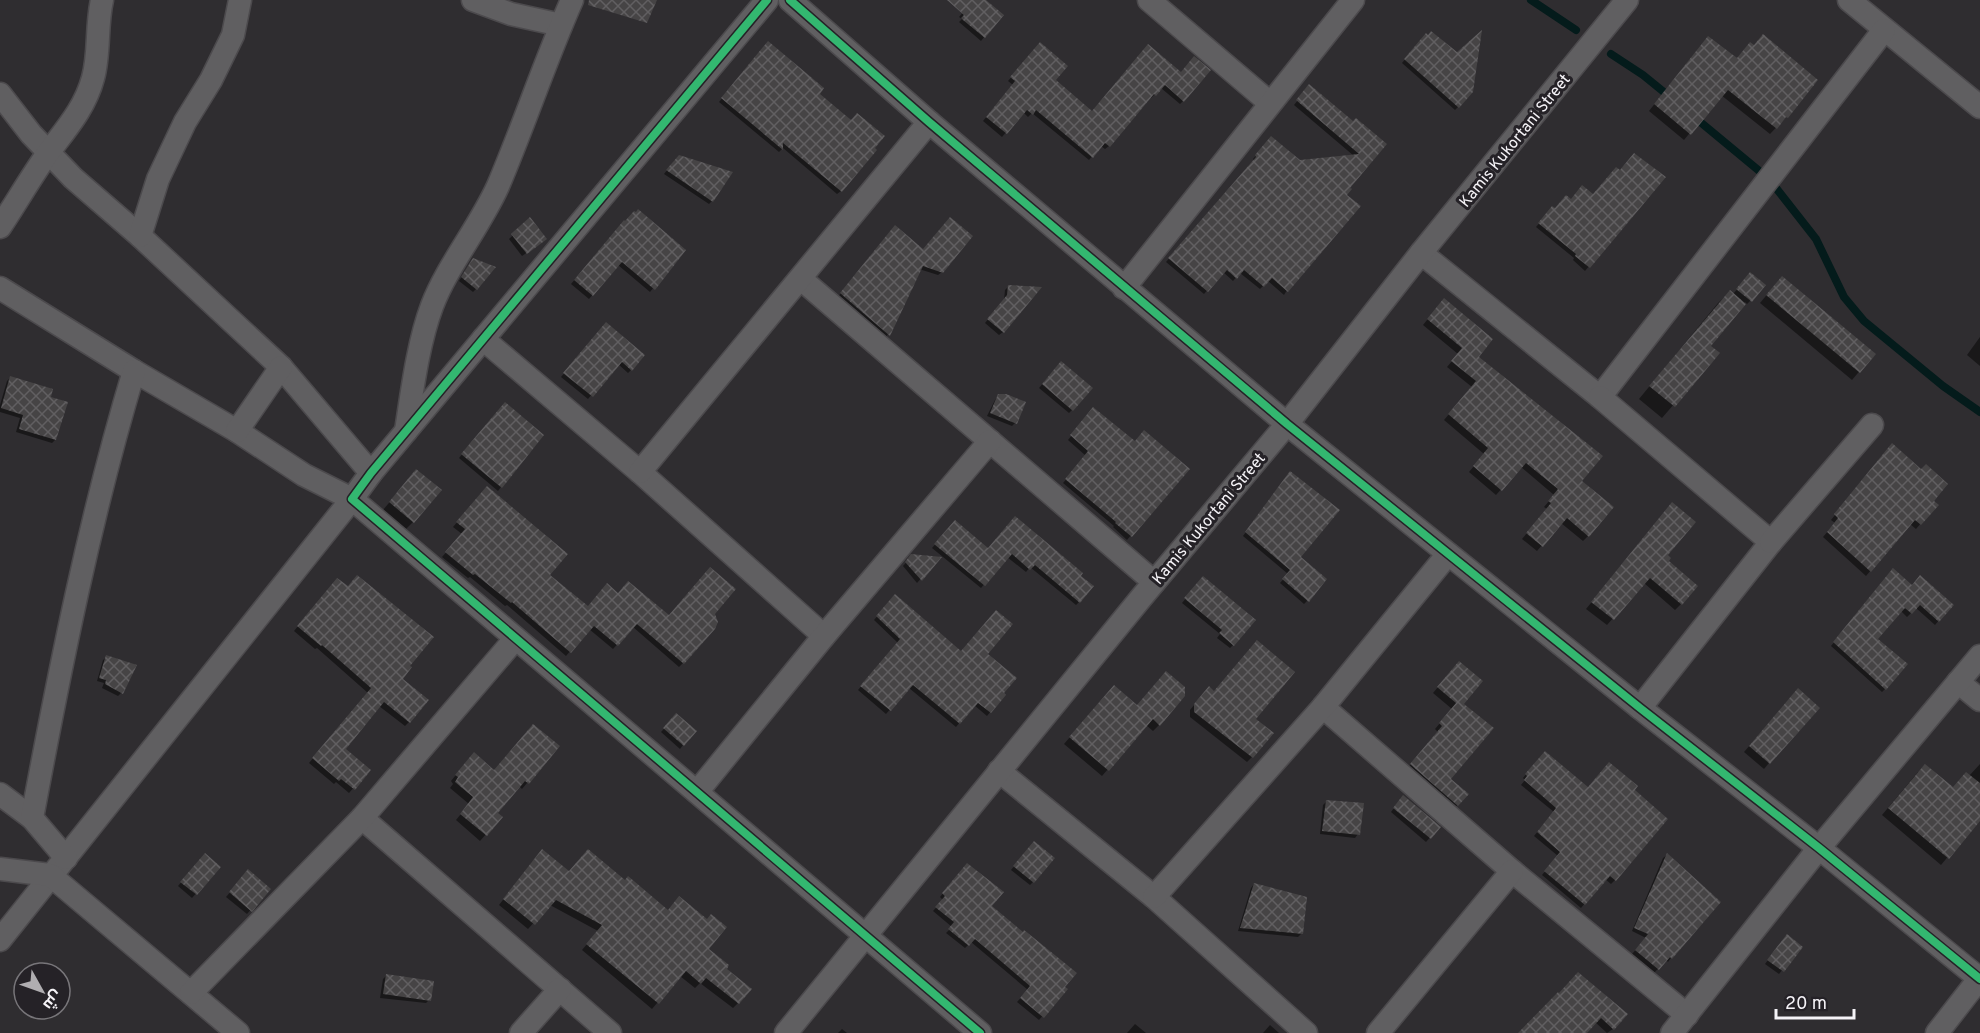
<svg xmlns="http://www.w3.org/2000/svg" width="1980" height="1033" font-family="Overpass,Cairo,sans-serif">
<defs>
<pattern id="building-cross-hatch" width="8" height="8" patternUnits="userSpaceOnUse" patternTransform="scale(1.5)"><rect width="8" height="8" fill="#464445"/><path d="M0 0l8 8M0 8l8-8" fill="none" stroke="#615f61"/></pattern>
</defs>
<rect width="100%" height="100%" fill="#2f2d30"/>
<g fill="#0007">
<polygon points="974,0 984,0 1002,15 981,41 959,22 962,19 959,17"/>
<polygon points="1423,38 1458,107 1455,110 1402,63"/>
<polygon points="1702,44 1736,59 1816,80 1786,117 1770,134 1721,95 1684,140 1649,111"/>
<polygon points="765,47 818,94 841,191 837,194 783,148 779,152 719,102"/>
<polygon points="1037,48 1054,80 1092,112 1145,49 1183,101 1180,104 1161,88 1151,98 1150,97 1109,146 1105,149 1101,146 1089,160 1032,113 1028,117 1023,112 1002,137 983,121 1013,85 1008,81"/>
<polygon points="1306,90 1385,145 1348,189 1284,295 1268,281 1260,289 1240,273 1233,281 1223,272 1204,294 1166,262 1254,161 1253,159 1268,141 1299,161 1354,156 1294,105"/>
<polygon points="675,160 712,201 709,204 664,174"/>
<polygon points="1620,172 1663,178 1585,271 1573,260 1574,258 1536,227 1549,212 1570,201 1593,196"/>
<polygon points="530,219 542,242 522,256 509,239"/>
<polygon points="621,225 684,250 650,292 618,265 589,299 571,284"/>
<polygon points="891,231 942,272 938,275 919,269 886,338 837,298"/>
<polygon points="473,260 476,289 473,292 459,281"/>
<polygon points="1747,278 1750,301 1747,304 1745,302 1709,346 1718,353 1662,418 1639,399 1718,303 1730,292 1733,294"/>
<polygon points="1775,285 1874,354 1852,380 1760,303"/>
<polygon points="1009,286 1003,332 999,335 985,323 1004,300 1005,290"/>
<polygon points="1439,305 1476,357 1580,481 1588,536 1583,541 1561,523 1537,551 1522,539 1547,509 1544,507 1554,495 1521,467 1496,495 1469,472 1484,454 1444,420 1472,387 1447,367 1458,354 1423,325"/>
<polygon points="603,328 631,370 628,373 618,364 588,399 561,377"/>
<polygon points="1980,337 1980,366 1967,355"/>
<polygon points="1058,366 1072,410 1069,413 1039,388"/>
<polygon points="11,377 49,398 55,440 52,443 16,432 20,418 0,412 0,405 7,381"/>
<polygon points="998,396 1015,423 1012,426 987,416 995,400"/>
<polygon points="502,407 501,487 498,491 459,458"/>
<polygon points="1090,413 1135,443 1188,469 1127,540 1113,527 1114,526 1063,483 1086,456 1068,440"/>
<polygon points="1888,449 1936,505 1916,529 1910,524 1866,576 1823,537 1835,523 1831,520"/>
<polygon points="1287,477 1299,557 1307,601 1304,604 1280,583 1288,574 1243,536"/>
<polygon points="409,479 413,522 406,529 383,510"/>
<polygon points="483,492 548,575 587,608 618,594 669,617 713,613 683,663 679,667 633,627 613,649 589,629 566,656 507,605 505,606 470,577 468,578 442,557 462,534 453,527"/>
<polygon points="1667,510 1666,556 1681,604 1675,610 1644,583 1607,625 1586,609"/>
<polygon points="1012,522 1079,576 1079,602 1076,605 1030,567 1026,572 1007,557 981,588 932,548 951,526 988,550"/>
<polygon points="912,556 939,558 917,583 903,566"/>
<polygon points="1890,573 1911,586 1952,605 1935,625 1916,608 1907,617 1901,611 1876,639 1885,689 1882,692 1831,646"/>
<polygon points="1200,581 1233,645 1230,648 1217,638 1220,634 1182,603"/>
<polygon points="333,584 408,666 400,679 409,722 405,726 379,706 344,750 369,770 349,793 336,782 334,784 309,763 368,693 317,648 315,649 294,631"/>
<polygon points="892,599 961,653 986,654 1004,695 987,716 974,705 956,727 909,688 886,714 858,690 898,643 874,620"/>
<polygon points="107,657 121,693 118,696 102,688 104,683 97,681 103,660"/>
<polygon points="1454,668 1462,704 1449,779 1467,794 1452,811 1406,770 1438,732 1435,729 1452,709 1433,693"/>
<polygon points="1160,679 1159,725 1153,731 1146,725 1102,776 1064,744 1108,693 1137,706"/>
<polygon points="1204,693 1254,719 1252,757 1247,762 1190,717 1190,710"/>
<polygon points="1793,696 1769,763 1764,769 1744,752"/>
<polygon points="673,719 683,745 680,749 661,732"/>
<polygon points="558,746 522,789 519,786 496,813 501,817 480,841 456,820 469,804 450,788 453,784 451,781 468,760 494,771"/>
<polygon points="1541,756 1588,789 1633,791 1666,819 1615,880 1611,884 1605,879 1581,908 1542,875 1558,856 1534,836 1554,812 1521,785 1525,780 1523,778"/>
<polygon points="1980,764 1980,818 1941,865 1882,815 1918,772 1953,789 1969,776"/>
<polygon points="1400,800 1439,827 1426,842 1391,812"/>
<polygon points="1327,801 1358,834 1355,838 1320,834 1323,805"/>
<polygon points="1031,846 1033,882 1030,885 1011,870"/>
<polygon points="1667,855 1719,902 1671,958 1668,962 1666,960 1654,973 1632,954 1646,938 1632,931 1663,858"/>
<polygon points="537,856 569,873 725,969 738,1003 733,1008 700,983 695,988 680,976 652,1009 582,950 598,931 550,905 528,929 499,905"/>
<polygon points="202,858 219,867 192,898 178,886"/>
<polygon points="964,868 990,906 1066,989 1039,1020 1017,1002 1028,990 971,942 965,948 946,933 952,927 933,911 943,900 940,897"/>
<polygon points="245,875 269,889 247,914 226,897"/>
<polygon points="1254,884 1301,934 1298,937 1238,931 1251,888"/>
<polygon points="1783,940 1801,947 1779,974 1765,964"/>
<polygon points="386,976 429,1000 426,1003 380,998 383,979"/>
<polygon points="1573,980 1613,1029 1607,1033 1595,1022 1585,1033 1520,1033"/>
<polygon points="1135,1024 1146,1033 1127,1033"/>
<polygon points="1270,1025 1279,1033 1263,1033"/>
<polygon points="842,1029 847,1033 838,1033"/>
</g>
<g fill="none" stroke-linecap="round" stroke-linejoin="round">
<g stroke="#041b1b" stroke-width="8">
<polyline points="1531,0 1576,30"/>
<polyline points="1611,54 1643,75 1670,97"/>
<polyline points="1693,116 1769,179 1816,239 1844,297 1864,321 1943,386 1980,412"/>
</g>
</g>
<g fill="url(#building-cross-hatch)">
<polygon points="589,0 657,0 647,23 588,5"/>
<polygon points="947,0 986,0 1004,15 985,38 963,20 961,18 964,15"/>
<polygon points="1482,30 1473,92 1459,108 1404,59 1426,33 1428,35 1431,31 1457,52"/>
<polygon points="1763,34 1818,80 1788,118 1786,117 1777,129 1728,90 1691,135 1654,104 1708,36 1737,58 1750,42 1754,45"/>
<polygon points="768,41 824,88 820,94 851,120 857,113 885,136 875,148 877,150 842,192 783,143 783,150 721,98"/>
<polygon points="1040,42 1068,66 1056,80 1092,111 1148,44 1181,72 1194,56 1211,70 1184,102 1165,85 1156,96 1154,94 1110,147 1105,143 1093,158 1036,110 1033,115 1027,110 1007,134 986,117 1015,81 1010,77"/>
<polygon points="1309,84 1353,121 1356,118 1387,144 1350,188 1352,189 1347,195 1361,206 1288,292 1272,278 1264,287 1244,270 1237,279 1227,270 1208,292 1168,258 1256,157 1255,155 1271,136 1300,160 1359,154 1296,100"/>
<polygon points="1634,153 1666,177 1590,268 1575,256 1576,254 1538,223 1552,206 1555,208 1566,195 1571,199 1582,185 1593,194 1616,167 1620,170"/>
<polygon points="679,155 733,172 713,202 666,170"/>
<polygon points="638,209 686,250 655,290 622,262 593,296 574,280 624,220 625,221 634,211 636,212"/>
<polygon points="530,217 547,239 527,254 511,234"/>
<polygon points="950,217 973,236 943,273 923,266 890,336 840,293 895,225 923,249"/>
<polygon points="473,258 496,267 477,290 461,277"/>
<polygon points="1750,272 1766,285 1752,302 1736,289"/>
<polygon points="1782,276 1876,354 1860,373 1766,295"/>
<polygon points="1008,285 1042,287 1004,333 987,319 1007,295"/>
<polygon points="1730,290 1746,304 1711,346 1720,353 1675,407 1649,386"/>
<polygon points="1444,298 1493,339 1479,357 1603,456 1582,481 1614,507 1589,537 1567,518 1543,547 1526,533 1551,503 1548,501 1558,489 1526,463 1502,491 1473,466 1488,448 1448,414 1476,381 1451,361 1462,348 1427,319"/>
<polygon points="606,322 645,355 632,371 622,362 593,397 563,373"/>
<polygon points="1061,361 1093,388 1073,411 1042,384"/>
<polygon points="10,376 53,389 51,397 68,402 56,440 19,429 23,415 1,408"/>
<polygon points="998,394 1006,394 1026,402 1017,424 990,413"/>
<polygon points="505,402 544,435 502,488 461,454"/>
<polygon points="1093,407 1135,441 1144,430 1190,469 1132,537 1115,523 1116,522 1065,479 1088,451 1070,435"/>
<polygon points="1892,443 1921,469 1926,464 1948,484 1934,501 1939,505 1921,525 1915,520 1871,572 1827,532 1838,518 1834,514"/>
<polygon points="416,469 442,490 414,523 389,502"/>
<polygon points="1290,471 1340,510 1301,557 1327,579 1309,602 1282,579 1290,570 1245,532"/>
<polygon points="487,486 568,554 550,575 588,606 607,583 618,593 628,581 669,615 710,567 736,589 715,614 718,622 715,629 684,664 637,624 618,646 594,626 571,653 512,602 511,603 475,574 473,575 445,552 465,529 456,522"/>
<polygon points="1672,502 1696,522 1668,555 1671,558 1669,561 1698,586 1682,605 1650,578 1614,620 1591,602"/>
<polygon points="1015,516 1083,573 1081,576 1094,586 1080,603 1035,565 1030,570 1012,554 985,586 934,544 955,520 988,548"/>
<polygon points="911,554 942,557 922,581 905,562"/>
<polygon points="1893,568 1912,585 1920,575 1954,605 1939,622 1920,605 1912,614 1905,608 1878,639 1908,664 1886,690 1833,642"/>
<polygon points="357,575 434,637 410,666 412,667 403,679 429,700 410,723 384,702 346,749 371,770 355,790 341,779 339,781 312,758 371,688 322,645 321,646 297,626 337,578 348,586"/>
<polygon points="1203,576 1256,620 1234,646 1219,633 1222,630 1184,598"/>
<polygon points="895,594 961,651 996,610 1013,624 988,654 1017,678 1004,693 1006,695 991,713 978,703 960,724 913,685 891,711 860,686 900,639 876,616"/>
<polygon points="1257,640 1295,672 1256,719 1274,733 1253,758 1194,712 1194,704 1209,686 1214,691"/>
<polygon points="106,655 137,665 123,694 105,684 106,680 99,678"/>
<polygon points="1459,661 1483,681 1464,704 1494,728 1451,779 1469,794 1458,806 1410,764 1442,726 1439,723 1456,703 1437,687"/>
<polygon points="1166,671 1185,687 1185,696 1160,726 1153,719 1109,771 1069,737 1114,685 1137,705"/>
<polygon points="1798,688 1820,708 1770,764 1749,746"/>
<polygon points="676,713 697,731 684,746 663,728"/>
<polygon points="533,724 560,746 529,784 525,781 498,813 503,817 487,836 460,814 473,797 455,782 458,777 455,775 474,752 494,770"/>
<polygon points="1545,751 1588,787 1609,762 1638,786 1635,790 1668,819 1616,881 1610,876 1585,905 1544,871 1560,852 1537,832 1556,808 1524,780 1527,776 1525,774"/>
<polygon points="1925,764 1953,787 1966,772 1980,783 1980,821 1949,859 1888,808"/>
<polygon points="1403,795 1441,827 1431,839 1393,808"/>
<polygon points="1326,800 1364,803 1360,835 1322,831"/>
<polygon points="1034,841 1055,858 1034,883 1013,866"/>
<polygon points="542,849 569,871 588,849 625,880 628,876 668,910 679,896 707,919 711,914 727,927 709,949 729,965 727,969 752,989 739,1004 706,978 701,984 686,971 659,1004 586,944 602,925 556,900 535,925 503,899"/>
<polygon points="205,853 221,867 197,895 180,882"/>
<polygon points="1667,853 1721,902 1672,959 1670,957 1659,970 1635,950 1648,934 1634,928"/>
<polygon points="967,863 1004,892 992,906 1023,932 1024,930 1077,973 1065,987 1068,989 1044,1018 1020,998 1030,986 975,939 969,946 948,929 954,922 935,907 945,896 942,893"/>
<polygon points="248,869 271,889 252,912 229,892"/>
<polygon points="1254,883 1307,897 1303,934 1240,928"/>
<polygon points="1787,934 1803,947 1784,972 1767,960"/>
<polygon points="1578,972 1628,1014 1614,1030 1601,1018 1587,1033 1518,1033 1558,992 1559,993"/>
<polygon points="386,974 434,981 431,1001 383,994"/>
</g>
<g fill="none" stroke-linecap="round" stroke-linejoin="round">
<defs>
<g id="minor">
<polyline points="473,0 511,14 561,25"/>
<polyline points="767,0 371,473 352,499 980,1033"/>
<polyline points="790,0 929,122 1287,424 1640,708 1819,848 1980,979"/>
<polyline points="1149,0 1270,103"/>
<polyline points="1849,0 1980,107"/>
<polyline points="0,94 31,134 73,178 140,236 281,367 371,473"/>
<path d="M 0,227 C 16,203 31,177 48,153 C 66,129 85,108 93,78 C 100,53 96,26 102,0"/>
<polyline points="140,236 158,179 185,122 211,80 233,35 240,0"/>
<polyline points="1421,253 1600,397 1884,30"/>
<polyline points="801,279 1154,582"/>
<polyline points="0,288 134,371 237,431 304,475 352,499 0,940"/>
<polyline points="1124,288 1353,0"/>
<polyline points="483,339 640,472 824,636"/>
<polyline points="1600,397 1771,542 1640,708"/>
<polyline points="237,431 281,367"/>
<path d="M 406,431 C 412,392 418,343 432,306 C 447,266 479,228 498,186 C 524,125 545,61 572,0"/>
<polyline points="640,472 929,122"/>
<polyline points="1771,542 1872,425"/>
<polyline points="1958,682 1980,700"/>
<polyline points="1323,707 1512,871 1687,1015"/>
<polyline points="999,771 1154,897 1306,1033"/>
<polyline points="697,792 824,636 990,441"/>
<polyline points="0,794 32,818"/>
<polyline points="362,818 610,1033"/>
<path d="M 66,858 L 32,818 C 60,668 90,517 134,371"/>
<polyline points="0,869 50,875 238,1033"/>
<polyline points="1154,897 1323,707 1448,554"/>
<polyline points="191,993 362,818 515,639"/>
<polyline points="521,1033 560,989"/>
<polyline points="786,1033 1141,598 1287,424 1421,253 1627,0"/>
<polyline points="1378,1033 1512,871"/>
<polyline points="1672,1033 1819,848 1980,656"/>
<polyline points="1937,1033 1979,979"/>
</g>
</defs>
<use href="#minor" stroke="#4c4a4d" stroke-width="25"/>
<use href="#minor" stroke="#605f61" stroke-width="22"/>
<defs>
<g id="cycleway">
<polyline points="767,0 371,473 352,499 980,1033"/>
<polyline points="790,0 929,122 1287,424 1640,708 1819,848 1980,979"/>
</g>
</defs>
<use href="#cycleway" stroke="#252227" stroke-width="11"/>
<use href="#cycleway" stroke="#33b770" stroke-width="8"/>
</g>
<g text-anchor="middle" stroke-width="6" stroke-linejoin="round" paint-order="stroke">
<g font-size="16" fill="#f5f3f7" stroke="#252227">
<text transform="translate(1514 140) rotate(-51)" y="6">Kamis Kukortani Street</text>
<text transform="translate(1208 518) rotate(-50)" y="6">Kamis Kukortani Street</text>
</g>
</g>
<g transform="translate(42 991) rotate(130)"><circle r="28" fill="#252227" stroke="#78767a" stroke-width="1.5"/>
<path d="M0-4.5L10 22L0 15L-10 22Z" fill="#b0aeb1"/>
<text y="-9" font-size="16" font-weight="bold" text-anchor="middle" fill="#f5f3f7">ش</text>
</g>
<path d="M1776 1009v9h78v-9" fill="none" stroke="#f5f3f7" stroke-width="3"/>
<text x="1785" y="1009" font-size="18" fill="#f5f3f7" stroke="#252227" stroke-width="4.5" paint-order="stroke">20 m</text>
</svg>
